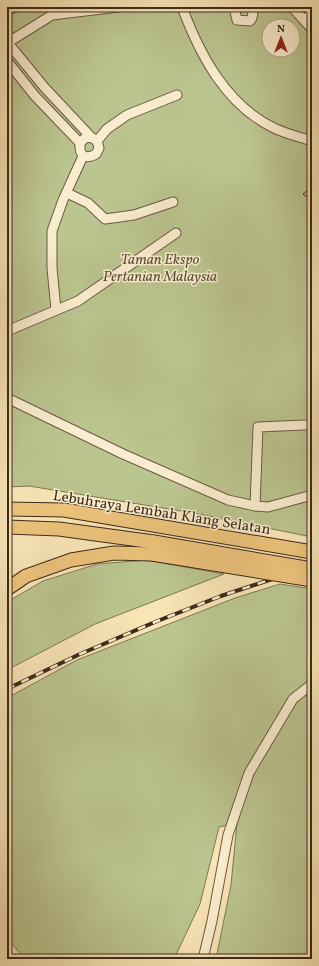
<svg xmlns="http://www.w3.org/2000/svg" width="319" height="966" font-family="Vollkorn,serif">
<rect width="100%" height="100%" fill="#f8e4b5"/>
<filter id="stains"><feTurbulence type="fractalNoise" baseFrequency=".005" numOctaves="4"/><feColorMatrix values="0 0 0 0 .2 0 0 0 0 .09 0 0 0 0 .02 0 0 0 .5 -.17"/></filter>
<radialGradient id="worn" r=".72"><stop offset=".6" stop-color="#630" stop-opacity="0"/><stop offset="1" stop-color="#630" stop-opacity=".3"/></radialGradient>
<g fill="#bbc58f" stroke="#7c7855" fill-rule="evenodd">
<path d="M 7,7 L 312,7 L 312,537 L 193,513 L 29,486 L 7,487 ZM 269,26 L 293,26 L 293,50 L 269,50 Z"/>
<polygon points="147,560 224,574 95,624 7,670 7,602 43,581 97,564"/>
<polygon points="280,584 312,589 312,959 216,959 231,885 237,823 219,827 200,904 174,959 24,959 7,937 7,698 77,660 235,598"/>
</g>
<polygon fill="#e3a98c" stroke="#3c2a1b" points="312,187 312,201 303,194"/>
<g fill="none" stroke-linecap="round" stroke-linejoin="round">
<defs>
<g id="minor">
<path d="M 182,7 C 200,55 226,105 274,128 C 286,134 300,137 312,141"/>
<polyline points="234,7 237,20 250,21 252,18 254,7"/>
<polyline points="292,7 312,29"/>
<polyline points="7,11 15,7"/>
<polyline points="305,21 312,12"/>
<polyline points="7,43 52,15 118,7"/>
<path d="M 8,43 L 45,88 L 91,137 L 97,141 L 99,148 L 96,154 C 85,160 79,156 80,143 L 85,138 L 91,137"/>
<polyline points="7,61 35,96 80,143"/>
<polyline points="97,141 107,129 127,115 177,95"/>
<polyline points="67,193 88,203 105,219 134,215 173,202"/>
<polyline points="56,310 52,268 52,231 63,200 83,156"/>
<polyline points="7,331 78,301 176,233"/>
<polyline points="7,398 123,454 228,500 255,506 268,507 312,495"/>
<polyline points="255,506 258,427 305,425"/>
<polyline points="203,959 212,921 228,835 249,773 293,699 312,684"/>
</g>
<polyline id="major" points="7,957 9,959"/>
<g id="highway">
<polyline points="7,509 64,510 312,552"/>
<polyline points="7,527 59,529 154,542"/>
<polyline points="7,589 26,576 71,560 114,553 152,554"/>
</g>
</defs>
<use href="#minor" stroke="#6b5842" stroke-width="11"/>
<use href="#major" stroke="#3c2a1b" stroke-width="13"/>
<use href="#highway" stroke="#3c2a1b" stroke-width="15"/>
<use href="#minor" stroke="#faedcf" stroke-width="9"/>
<use href="#major" stroke="#ecc27a" stroke-width="11"/>
<use href="#highway" stroke="#ecc27a" stroke-width="13"/>
<defs>
<polyline id="rail" points="7,689 78,655 155,622 221,596 312,566"/>
</defs>
<use href="#rail" stroke="#3c2a1b" stroke-width="4"/>
<use href="#rail" stroke="#faedcf" stroke-width="2.5" stroke-dasharray="8" stroke-linecap="butt"/>
<defs>
<g id="highway-bridge">
<polyline points="154,542 312,569"/>
<polyline points="152,554 312,580"/>
</g>
</defs>
<use href="#highway-bridge" stroke="#3c2a1b" stroke-width="15" stroke-linecap="butt"/>
<use href="#highway-bridge" stroke="#ecc27a" stroke-width="13"/>
</g>
<g text-anchor="middle" stroke-width="3" stroke-linejoin="round" paint-order="stroke">
<g font-size="15" font-style="italic" fill="#5c5138" stroke="#faedcf">
<text x="160" y="264">Taman Ekspo<tspan x="160" dy="17">Pertanian Malaysia</tspan></text>
</g>
<g font-size="15" fill="#3c2a1b" stroke="#faedcf">
<text transform="translate(162 512) rotate(9)" y="5">Lebuhraya Lembah Klang Selatan</text>
</g>
</g>
<rect width="319" height="966" fill="none" stroke="#f8e4b5" stroke-width="24"/>
<rect x="8" y="8" width="303" height="950" fill="none" stroke="#3c2a1b" stroke-width="2"/>
<rect x="12" y="12" width="295" height="942" fill="none" stroke="#3c2a1b"/>
<g transform="translate(281 38)"><circle r="19" fill="#faedcf" stroke="#ae9f87"/>
<path d="M0-3L7 15L0 10L-7 15Z" fill="#8f2418"/>
<text y="-6" font-size="11" font-weight="bold" text-anchor="middle" fill="#3c2a1b">N</text>
</g>
<rect width="100%" height="100%" filter="url(#stains)"/>
<rect width="100%" height="100%" fill="url(#worn)"/>
</svg>
